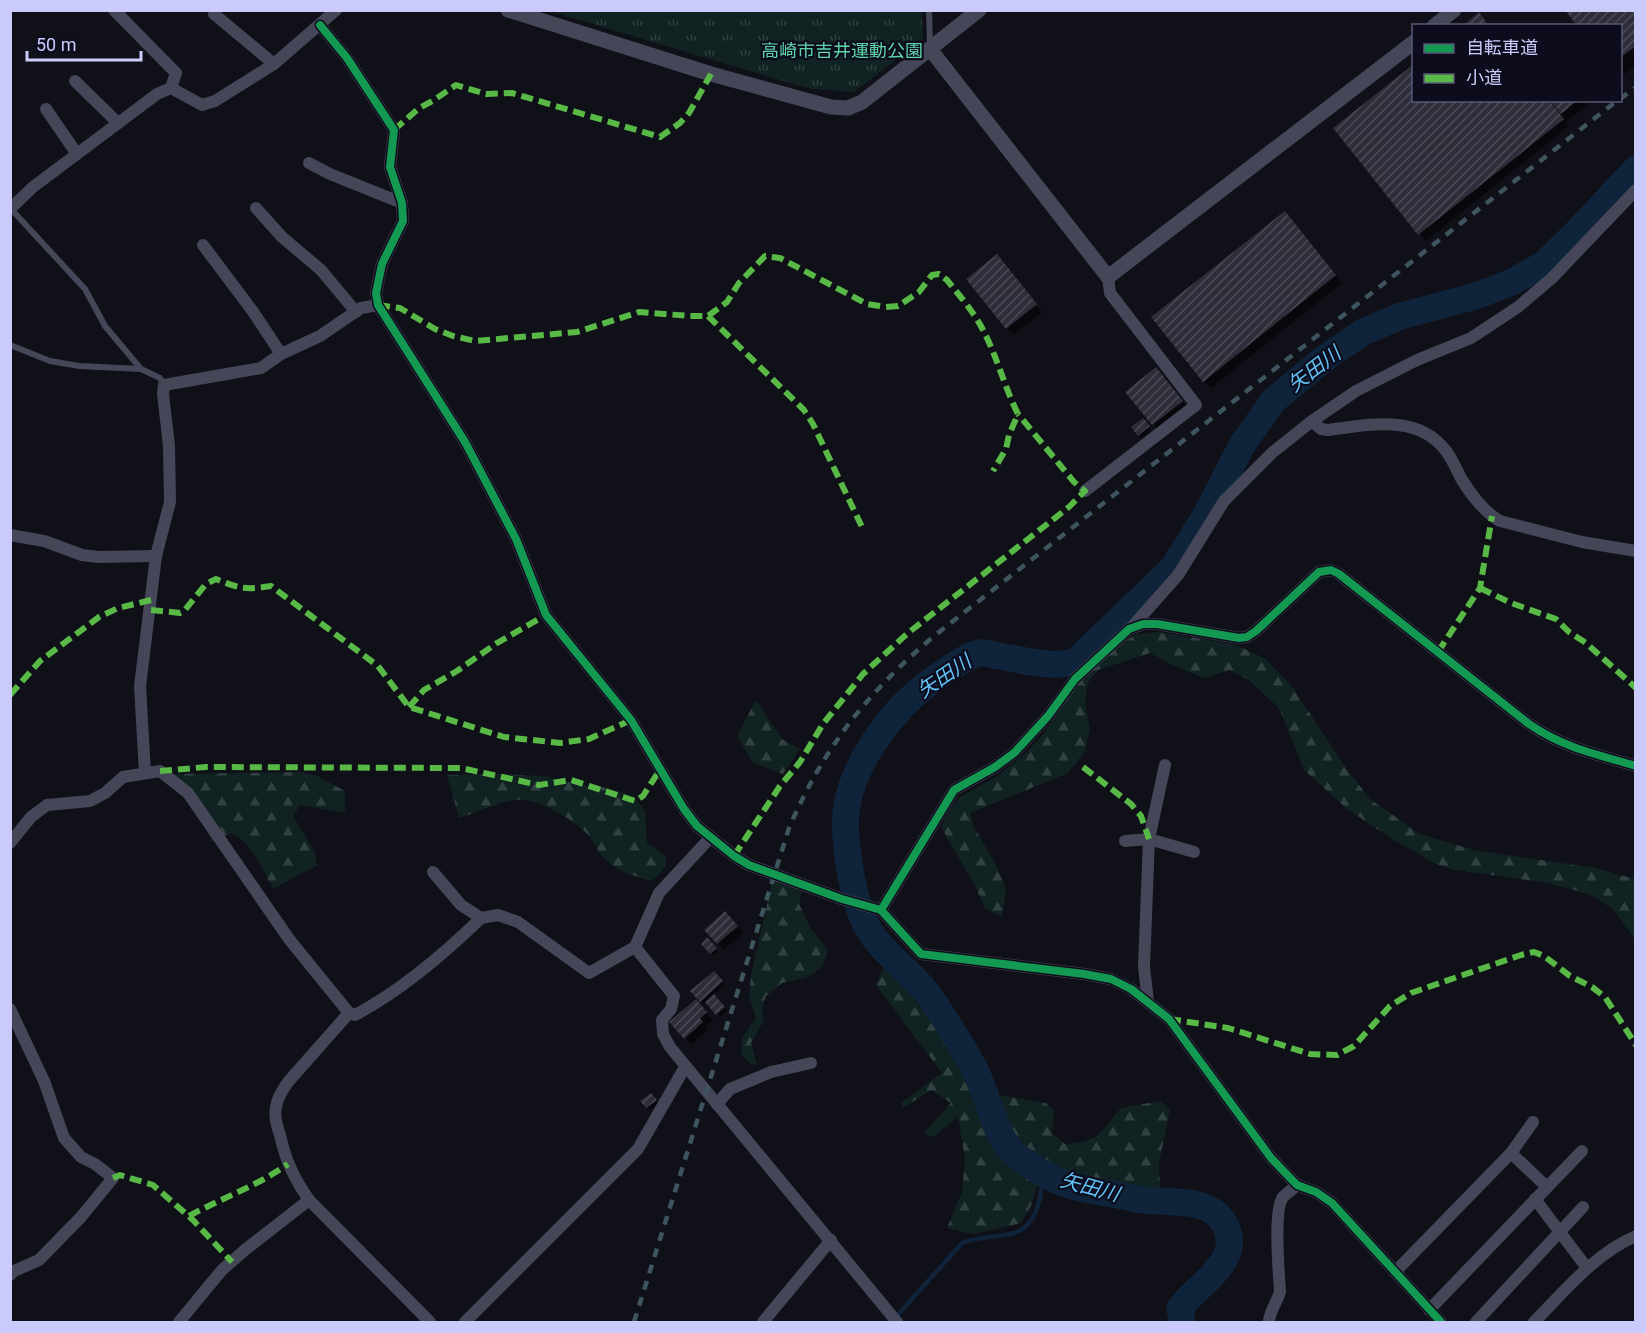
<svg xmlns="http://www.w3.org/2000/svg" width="1646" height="1333" font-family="Roboto,'Noto Sans JP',sans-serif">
<defs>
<pattern id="forest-firs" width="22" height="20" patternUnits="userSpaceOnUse" patternTransform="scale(1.5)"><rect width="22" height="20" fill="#102221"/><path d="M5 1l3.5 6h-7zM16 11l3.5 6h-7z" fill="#314142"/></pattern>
<pattern id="park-tufts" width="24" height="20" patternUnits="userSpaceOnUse" patternTransform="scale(1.5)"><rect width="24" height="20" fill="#102221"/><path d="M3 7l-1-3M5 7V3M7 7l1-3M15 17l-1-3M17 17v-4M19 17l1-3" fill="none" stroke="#314142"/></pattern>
<pattern id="building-hatch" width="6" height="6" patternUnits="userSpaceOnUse" patternTransform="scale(1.5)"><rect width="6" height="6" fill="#2e2e3a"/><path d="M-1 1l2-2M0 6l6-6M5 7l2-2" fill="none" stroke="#4b4b57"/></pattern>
</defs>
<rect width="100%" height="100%" fill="#101018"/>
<g fill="url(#forest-firs)">
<polygon points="1158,632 1234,644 1266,659 1293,688 1348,771 1370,799 1420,834 1474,850 1595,868 1635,879 1635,940 1614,910 1591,895 1549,883 1454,870 1434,863 1392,839 1347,809 1304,770 1279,708 1250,681 1230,670 1204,678 1174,666 1150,653 1098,670 1088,683 1085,704 1090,729 1085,751 1068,773 970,813 974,827 996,865 1006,889 1002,917 985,908 975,886 941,827 950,809 960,797 999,775 1027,752 1044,733 1080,680 1120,645 1136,634"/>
<polygon points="756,700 782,739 800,749 783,774 753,763 737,736"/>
<path d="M 302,772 L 317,776 L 345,791 L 345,813 L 300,805 L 293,816 L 315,852 L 317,865 L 273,889 C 263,870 252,842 231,833 L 212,842 L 198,811 L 169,774 Z"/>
<path d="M 499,774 L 544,776 L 578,784 L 608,788 L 633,796 L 645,811 L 647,843 L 666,856 L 666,866 L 657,877 L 650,881 C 635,876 620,872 608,862 C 599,856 596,844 589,836 C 577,821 536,797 516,800 C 496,802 479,813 459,818 L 447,775 Z"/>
<polygon points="773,878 802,891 799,904 811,929 828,950 823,966 809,977 782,983 766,996 762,1008 764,1020 751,1043 757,1065 751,1064 741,1054 742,1038 756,1018 749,996 751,975"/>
<path d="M 887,960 L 921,999 L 944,1036 L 971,1090 L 1046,1103 L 1054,1111 L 1052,1133 L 1065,1144 C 1102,1141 1099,1133 1121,1108 L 1161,1101 L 1170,1110 L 1159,1163 L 1160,1192 L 1043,1166 L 1031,1206 L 1021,1223 L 973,1234 L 947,1228 L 962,1192 L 965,1158 L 958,1117 L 933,1137 L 924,1133 L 951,1103 L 931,1090 L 903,1108 L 901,1103 L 942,1073 L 876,985 Z"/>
</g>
<polygon fill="url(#park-tufts)" points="549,11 922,11 923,39 854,92 812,89 793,84"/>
<g fill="#0007">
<polygon points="1636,10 1636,65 1622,76 1620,26"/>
<polygon points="1414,100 1593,100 1566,122 1569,126 1426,241 1335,129"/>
<polygon points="1291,219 1342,283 1211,388 1204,381"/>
<polygon points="1003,263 1042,312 1014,335 1007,328"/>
<polygon points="1162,376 1188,408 1160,431 1127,392"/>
<polygon points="1146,423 1151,430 1142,438 1139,435"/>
<polygon points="731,920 743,933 724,950 718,943"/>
<polygon points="707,939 719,952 714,956 703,944"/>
<polygon points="714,973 725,985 713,995 727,1011 720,1017 706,1001 704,1004 693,991"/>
<polygon points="702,1008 713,1020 706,1026 709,1029 691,1044 685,1038"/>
<polygon points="654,1098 658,1104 650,1110 642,1101"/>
</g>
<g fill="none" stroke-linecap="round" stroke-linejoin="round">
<path stroke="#0f243b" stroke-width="4.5" d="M 895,1318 L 962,1243 C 979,1236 997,1238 1014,1233 C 1037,1227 1042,1194 1043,1173"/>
<path stroke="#0f243b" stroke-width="27" d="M 1182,1322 L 1180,1308 C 1197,1284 1246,1260 1224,1223 C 1208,1196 1169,1204 1143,1200 C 1133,1199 1122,1195 1112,1194 C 1087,1190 1065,1187 1043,1173 C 1033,1167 1022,1160 1013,1153 C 996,1137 986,1090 974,1068 C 962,1045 947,1023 933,1001 C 913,970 873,950 861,913 C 851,886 842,833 847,805 C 855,760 893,709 930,682 C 939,675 968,655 979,653 C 984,652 993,655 999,656 C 1024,660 1052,669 1076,661 L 1173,568 L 1206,515 L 1242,445 L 1274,400 L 1325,358 L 1363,332 L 1401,316 L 1476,296 L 1512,282 L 1544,264 L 1575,234 L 1636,169"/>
</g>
<g fill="url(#building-hatch)">
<polygon points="1565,10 1636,10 1636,46 1620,58 1620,26 1577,26"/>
<polygon points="1479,12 1489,26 1462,26"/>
<polygon points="1414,64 1414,100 1549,100 1564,119 1418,235 1333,128"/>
<polygon points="1550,100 1578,100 1561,114"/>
<polygon points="1285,211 1336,275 1203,382 1151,317"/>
<polygon points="997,254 1037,304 1006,329 966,279"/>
<polygon points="1156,367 1183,401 1152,425 1125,392"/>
<polygon points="1143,418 1150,426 1138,436 1131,427"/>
<polygon points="725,911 738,926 717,944 704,930"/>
<polygon points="707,937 717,948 710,954 701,944"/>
<polygon points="714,971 723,981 700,1002 690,991"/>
<polygon points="714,994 725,1007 716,1015 705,1002"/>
<polygon points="696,999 707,1012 700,1018 703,1022 684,1039 669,1022"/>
<polygon points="651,1093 657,1100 646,1108 640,1101"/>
</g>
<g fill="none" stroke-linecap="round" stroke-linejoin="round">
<g stroke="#454658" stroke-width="6">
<polyline points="929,10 930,46"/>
<polyline points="11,209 85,289 105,326 141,369"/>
<polyline points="10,345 50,361 79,366 141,369 160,378 164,385"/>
</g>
<g stroke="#454658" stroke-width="12">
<polyline points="114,10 176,73 171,88"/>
<polyline points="214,14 274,64"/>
<polyline points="320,25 347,58 394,130 390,167 402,203 403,221 382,264 376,293 378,305 465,442 516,539 546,615 631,720 684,809 697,826 734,856 749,865 842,899 881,910 921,954 1084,974 1111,979 1131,989 1169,1019 1271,1158 1297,1185 1316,1192 1332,1203 1441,1322"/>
<polyline points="75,81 118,123"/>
<polyline points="46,109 77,154"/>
<polyline points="309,163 330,174 402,203"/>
<polyline points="256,208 282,237 321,270 356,312"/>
<polyline points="10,209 33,187 157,94 171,88 202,105 215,101 274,64 336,10"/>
<polyline points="203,245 254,313 281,354"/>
<path d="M 1312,421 L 1321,429 L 1328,430 C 1368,425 1418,413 1446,451 C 1453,460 1457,471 1462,480 C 1472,496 1484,512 1500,521 L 1582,542 L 1636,551"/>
<polyline points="1085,491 1196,405 1110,293 1108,277"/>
<polyline points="10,535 44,541 82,555 98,557 156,556"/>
<polyline points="1131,628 1178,575 1224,501 1273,452 1312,421 1356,391 1417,360 1471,338 1518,307 1552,278 1636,190"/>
<polyline points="145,773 140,686 156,556 170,502 169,446 163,394 164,385 261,368 281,354 320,336 361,308 378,305"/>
<polyline points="1125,841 1149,839 1194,852"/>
<polyline points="10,843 31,817 47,805 90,801 105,793 123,777 160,771 188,793 289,939 349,1013"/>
<polyline points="433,872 461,905 481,918 498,915 518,922 589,973 635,947 659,893 710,838"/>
<path d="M 881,910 L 954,790 L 995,767 L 1014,753 L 1048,716 L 1075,679 L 1129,629 L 1143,624 L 1157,624 L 1239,638 L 1247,637 L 1256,631 L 1319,572 L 1331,570 L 1339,574 L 1529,724 C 1564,748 1596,754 1636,766"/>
<polyline points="635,947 674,996 671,1009 662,1020 663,1034 670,1047 897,1322"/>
<polyline points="1148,1002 1144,967 1149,839 1165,765"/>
<polyline points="10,1009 44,1081 64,1138 81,1157 95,1164 113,1178 81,1217 39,1260 14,1271 10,1275"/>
<polyline points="717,1104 730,1089 771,1072 811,1063"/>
<polyline points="1511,1153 1547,1187"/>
<polyline points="1535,1199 1587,1268"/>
<polyline points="1395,1272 1511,1153 1533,1122"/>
<polyline points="1429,1310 1582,1151"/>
<polyline points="179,1322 222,1270 246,1249 309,1200"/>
<path d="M 430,1322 L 309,1200 C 294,1178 286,1162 280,1135 C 277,1126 274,1117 276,1107 C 277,1098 283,1089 288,1082 L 349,1013 L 355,1015 C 402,990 443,955 481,918"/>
<polyline points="465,1322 638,1149 685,1067"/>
<polyline points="763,1322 831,1240"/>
<path d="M 1269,1322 C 1269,1312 1277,1302 1280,1292 C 1279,1273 1273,1210 1283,1197 C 1287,1193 1293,1189 1297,1185"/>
<polyline points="1476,1322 1583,1207"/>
<path d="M 1534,1322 C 1565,1291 1594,1254 1636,1236"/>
</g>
<g stroke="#454658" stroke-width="15">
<polyline points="508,10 711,74 831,107 848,108 862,102 979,10"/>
<polyline points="1434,26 1454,10"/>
<polyline points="930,49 1108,277 1414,42"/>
</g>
<g stroke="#3e555f" stroke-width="4.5" stroke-dasharray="9 8" stroke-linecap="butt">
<polyline points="1620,99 1636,87"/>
<path d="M 634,1322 L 789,828 C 824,747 867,693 934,636 L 1618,100"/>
</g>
<g stroke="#58b947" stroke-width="6" stroke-dasharray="12 6" stroke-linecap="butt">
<polyline points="394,130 418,109 434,100 456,85 486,94 512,93 660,137 680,123 689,113 711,74"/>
<path d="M 378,305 L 400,308 L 435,329 L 453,336 L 475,341 L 577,332 L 639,312 L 690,316 L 708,316 L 727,302 L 739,283 L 765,256 L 780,258 L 867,304 L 886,307 L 898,306 L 919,292 L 932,275 L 939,274 L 947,280 C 959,295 973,311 982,328 C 997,356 1004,386 1018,414 L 1009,435 L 1006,449 L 993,471"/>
<polyline points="708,316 804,410 813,424 862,527"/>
<polyline points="1480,588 1511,603 1556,619 1569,632 1586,643 1636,688"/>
<path d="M 151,610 L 180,613 L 184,611 L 206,584 L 216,579 C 240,589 246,590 271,586 L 378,666 L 409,707 L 504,737 L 560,743 L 589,739 L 631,720"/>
<polyline points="1438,652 1480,588 1492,516"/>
<polyline points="10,695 40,661 99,617 118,608 151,600"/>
<polyline points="409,707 424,690 457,671 497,643 546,615"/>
<polyline points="1083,767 1131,804 1141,816 1149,839"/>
<polyline points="160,771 206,767 461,768 539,785 571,780 635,801 643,796 661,768"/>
<polyline points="734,856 780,786 800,762 823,724 863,674 908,633 1069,507 1085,491 1074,482 1018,414"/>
<polyline points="1169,1019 1228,1028 1310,1054 1337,1055 1354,1046 1390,1006 1411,993 1521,955 1534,952 1544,956 1570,976 1592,987 1605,997 1636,1045"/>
<polyline points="113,1178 120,1175 153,1185 193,1220 232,1262"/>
<path d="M 189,1216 C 222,1198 257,1186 288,1164"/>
</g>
<defs>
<g id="cycleway">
<polyline points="320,25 347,58 394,130 390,167 402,203 403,221 382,264 376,293 378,305 465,442 516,539 546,615 631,720 684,809 697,826 734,856 749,865 842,899 881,910 921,954 1084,974 1111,979 1131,989 1169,1019 1271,1158 1297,1185 1316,1192 1332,1203 1441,1322"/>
<path d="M 881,910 L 954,790 L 995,767 L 1014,753 L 1048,716 L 1075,679 L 1129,629 L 1143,624 L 1157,624 L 1239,638 L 1247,637 L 1256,631 L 1319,572 L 1331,570 L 1339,574 L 1529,724 C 1564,748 1596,754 1636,766"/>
</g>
</defs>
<use href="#cycleway" stroke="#0d0c1c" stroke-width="11"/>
<use href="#cycleway" stroke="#139951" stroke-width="8"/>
</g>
<g text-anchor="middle" stroke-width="4.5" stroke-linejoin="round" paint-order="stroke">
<g font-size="18" fill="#5dd5a9" stroke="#0d0c1c">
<text x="842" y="57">高崎市吉井運動公園</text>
</g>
<g font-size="20" font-style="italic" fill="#60c1f4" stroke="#0d0c1c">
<text transform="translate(1314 369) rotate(-37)" y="7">矢田川</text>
<text transform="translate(944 676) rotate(-34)" y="7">矢田川</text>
<text transform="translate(1090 1187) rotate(15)" y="7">矢田川</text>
</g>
</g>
<rect width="1646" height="1333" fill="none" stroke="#cbcbfb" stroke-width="24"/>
<rect x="1412" y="24" width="210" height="78" fill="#0d0c1c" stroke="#595875" stroke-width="1.5"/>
<rect x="1424" y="44" width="30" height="9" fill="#139951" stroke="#595875" stroke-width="1.5"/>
<text x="1466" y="54" font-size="18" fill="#cbcbfb">自転車道</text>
<rect x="1424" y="74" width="30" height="9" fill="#58b947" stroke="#595875" stroke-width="1.5"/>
<text x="1466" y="84" font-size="18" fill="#cbcbfb">小道</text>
<path d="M27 51v9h114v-9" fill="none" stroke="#cbcbfb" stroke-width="3"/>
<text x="36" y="51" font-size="18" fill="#cbcbfb" stroke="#0d0c1c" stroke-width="4.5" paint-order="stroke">50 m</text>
</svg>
